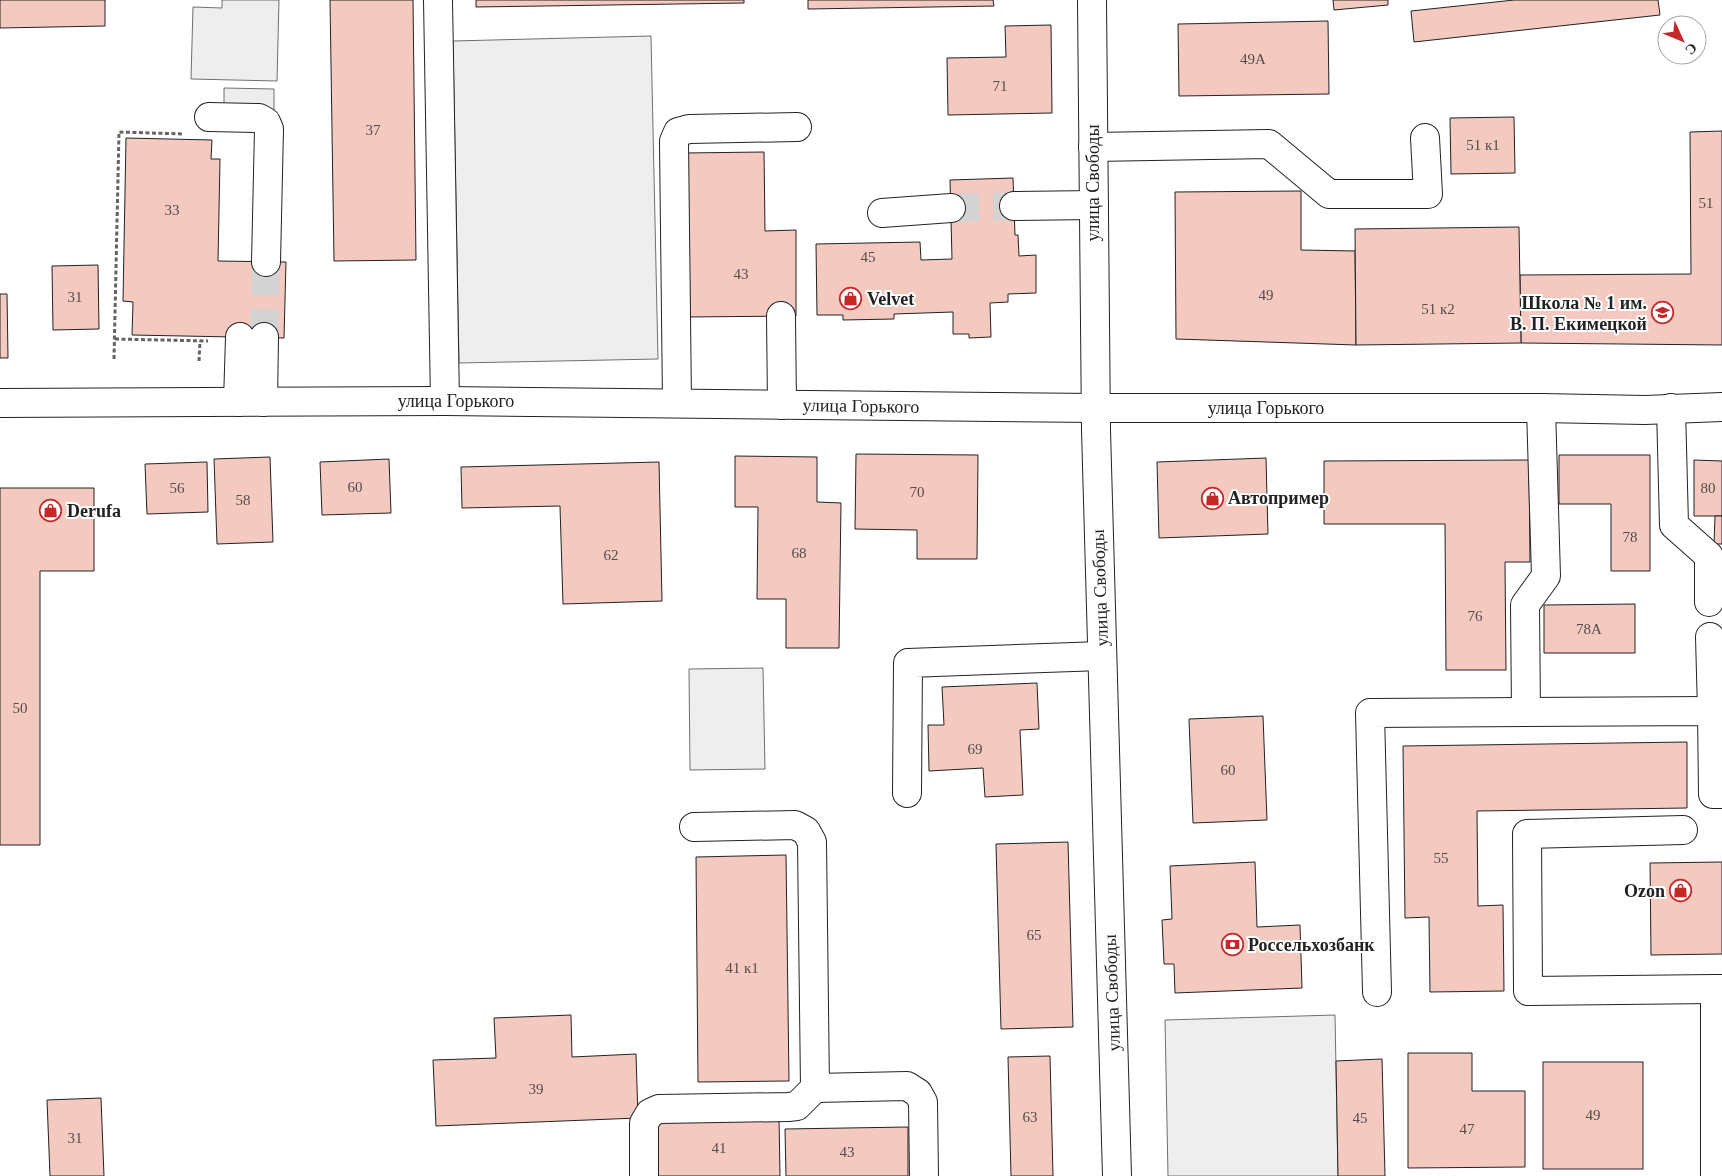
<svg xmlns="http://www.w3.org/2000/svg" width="1722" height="1176" font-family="'Times New Roman',serif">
<rect width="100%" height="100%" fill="#fff"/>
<g fill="#eee" stroke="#6f6f6f">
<polygon points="222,0 279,0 277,81 191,79 193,7 222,8"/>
<polygon points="651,36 658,359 459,363 453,41"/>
<polygon points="763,668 765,769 690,770 689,669"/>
<polygon points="1335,1015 1338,1176 1168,1176 1165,1020"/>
</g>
<polygon fill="#ededed" stroke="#6f6f6f" points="224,88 274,89 274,110 224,109"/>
<g fill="#f3c9c0" stroke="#222">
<polygon points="0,0 105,0 105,26 0,28"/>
<polygon points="330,0 413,0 416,260 334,261"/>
<polygon points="476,0 744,0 744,3 476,7"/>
<polygon points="808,0 993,0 994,6 808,9"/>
<polygon points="1333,0 1388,0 1388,5 1334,10"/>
<polygon points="1514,0 1658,0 1660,15 1414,42 1411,11"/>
<polygon points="1328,21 1329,94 1179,96 1178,24"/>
<polygon points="1051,25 1052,113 948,115 947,58 1006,57 1005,26"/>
<polygon points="1514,117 1515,173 1451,174 1450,118"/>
<polygon points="1722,131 1722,345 1521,343 1520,275 1691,274 1690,132"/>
<polygon points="126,138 212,140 211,159 220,159 218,261 286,262 284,338 132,335 133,302 123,301"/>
<polygon points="764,152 765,231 796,230 796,316 686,317 684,153"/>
<polygon points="1013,178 1015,235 1018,235 1019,256 1036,255 1036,293 1008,294 1008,302 990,303 991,337 969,338 969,334 953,334 953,312 894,314 894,319 843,320 843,315 817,315 816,244 920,242 921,260 952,259 950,180"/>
<polygon points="1301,191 1301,250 1355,251 1356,345 1176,339 1175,192"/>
<polygon points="1519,227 1521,343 1356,345 1355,229"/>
<polygon points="98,265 99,329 53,330 52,266"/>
<polygon points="0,294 7,294 8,358 0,358"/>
<polygon points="856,454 978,455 977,559 917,559 917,530 855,529"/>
<polygon points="1559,455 1650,455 1650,571 1611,571 1611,504 1559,504"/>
<polygon points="735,456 817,457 817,502 841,503 839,648 786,648 786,599 757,599 758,507 735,507"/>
<polygon points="270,457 273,542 217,544 214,459"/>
<polygon points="1266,458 1268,534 1159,538 1157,462"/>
<polygon points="389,459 391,513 322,515 320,462"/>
<polygon points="1529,460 1530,562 1505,562 1506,670 1446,670 1445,524 1324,524 1324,461"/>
<polygon points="1694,460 1722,461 1722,516 1694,516"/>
<polygon points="207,462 208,512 147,514 145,464"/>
<polygon points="659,462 662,601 563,604 560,506 462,508 461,467"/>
<polygon points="0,488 94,488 94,571 40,571 40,845 0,845"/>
<polygon points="1715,516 1722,516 1722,544 1714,544"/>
<polygon points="1635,604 1635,653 1544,653 1544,605"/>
<polygon points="1037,683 1039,729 1020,730 1023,795 985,797 983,768 929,771 928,725 944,725 942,687"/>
<polygon points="1263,716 1267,820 1193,823 1189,719"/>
<polygon points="1687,742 1687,808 1477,811 1478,906 1503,905 1504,991 1430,992 1429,917 1405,918 1403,746"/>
<polygon points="1068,842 1073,1027 1001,1029 996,844"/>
<polygon points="786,855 789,1081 698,1082 696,857"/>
<polygon points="1255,862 1257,927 1300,925 1302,988 1175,993 1174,964 1164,964 1162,920 1172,919 1170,866"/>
<polygon points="1722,862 1722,954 1651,955 1650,863"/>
<polygon points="571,1015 572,1057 636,1054 638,1118 436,1126 433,1060 496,1058 494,1018"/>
<polygon points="1408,1053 1472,1053 1472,1091 1525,1091 1525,1167 1408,1168"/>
<polygon points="1050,1056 1053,1176 1011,1176 1008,1057"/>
<polygon points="1382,1059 1385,1176 1338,1176 1336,1061"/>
<rect x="1543" y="1062" width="100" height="107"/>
<polygon points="101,1098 104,1176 50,1176 47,1100"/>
<polygon points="779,1118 780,1176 658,1176 658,1120"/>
<polygon points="908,1127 908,1176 786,1176 785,1129"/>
</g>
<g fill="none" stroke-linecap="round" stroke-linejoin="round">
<g stroke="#d3d3d3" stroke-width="28" stroke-dasharray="28 14" stroke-linecap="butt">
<polyline points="951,208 1014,206"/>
<polyline points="264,337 266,262"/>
</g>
<defs>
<g id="minor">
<polyline points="438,0 445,401"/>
<polyline points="1092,0 1096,430 1117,1176"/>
<polyline points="209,117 259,118 266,122 269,129 266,262"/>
<polyline points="1093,147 1269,144 1329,194 1428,194 1425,138"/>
<polyline points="1014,206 1094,205"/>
<polyline points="882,213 951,208"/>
<polyline points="781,316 782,405"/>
<polyline points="238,402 240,337"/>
<polyline points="263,402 264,337"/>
<polyline points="0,403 445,401 1095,408 1541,408 1645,410 1722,407"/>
<polyline points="677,403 674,141 678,132 689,129 797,127"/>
<polyline points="1671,408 1674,525 1709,556 1709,602"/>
<polyline points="1710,637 1712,711"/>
<polyline points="1526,712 1525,605 1546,576 1541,408"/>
<polyline points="907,793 908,663 1102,656"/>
<polyline points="694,827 795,825 806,831 812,842 815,1088 907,1086 918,1093 923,1102 924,1176"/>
<polyline points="1683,830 1527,834 1528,991 1715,989"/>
<polyline points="1377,992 1370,713 1712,711 1713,794 1722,794"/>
<polyline points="644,1176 644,1123 650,1113 659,1109 788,1107 797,1106 815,1088"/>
<polyline points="1715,1176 1715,989 1722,989"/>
</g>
</defs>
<use href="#minor" stroke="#222" stroke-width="30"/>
<g stroke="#646464" stroke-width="3" stroke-dasharray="4 2.5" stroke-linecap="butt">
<polyline points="115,339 208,341"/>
<polyline points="114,359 119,132 184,134"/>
<polyline points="199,361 200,341"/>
</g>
<use href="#minor" stroke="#fff" stroke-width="28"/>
</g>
<defs>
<symbol id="shop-ring" viewBox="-11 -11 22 22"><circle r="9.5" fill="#fff" stroke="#c62828" stroke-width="1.5"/><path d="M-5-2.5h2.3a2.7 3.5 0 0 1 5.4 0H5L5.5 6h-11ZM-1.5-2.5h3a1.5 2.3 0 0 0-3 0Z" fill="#c62828"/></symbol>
<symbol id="school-ring" viewBox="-11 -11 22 22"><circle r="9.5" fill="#fff" stroke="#c62828" stroke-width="1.5"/><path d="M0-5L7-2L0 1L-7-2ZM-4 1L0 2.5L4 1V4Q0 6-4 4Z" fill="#c62828"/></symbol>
<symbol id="bank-ring" viewBox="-11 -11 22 22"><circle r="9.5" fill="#fff" stroke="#c62828" stroke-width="1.5"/><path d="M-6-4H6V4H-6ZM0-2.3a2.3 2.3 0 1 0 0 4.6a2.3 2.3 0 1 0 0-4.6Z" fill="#c62828"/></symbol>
</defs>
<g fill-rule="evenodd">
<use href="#shop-ring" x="838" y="286" width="25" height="25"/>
<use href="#school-ring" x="1650" y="300" width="25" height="25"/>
<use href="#shop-ring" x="1200" y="486" width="25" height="25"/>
<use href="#shop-ring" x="38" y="498" width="25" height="25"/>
<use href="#shop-ring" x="1668" y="878" width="25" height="25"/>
<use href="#bank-ring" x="1220" y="932" width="25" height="25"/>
</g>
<g text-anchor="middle" stroke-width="4" stroke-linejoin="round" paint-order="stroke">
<g font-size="15" fill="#564c4a">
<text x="1253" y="64">49А</text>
<text x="1000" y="91">71</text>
<text x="373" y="135">37</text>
<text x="1483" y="150">51 к1</text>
<text x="1706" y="208">51</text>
<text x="172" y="215">33</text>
<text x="868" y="262">45</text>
<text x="741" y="279">43</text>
<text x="1266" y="300">49</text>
<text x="75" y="302">31</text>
<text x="1438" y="314">51 к2</text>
<text x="355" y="492">60</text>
<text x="177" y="493">56</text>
<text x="1708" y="493">80</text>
<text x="917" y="497">70</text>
<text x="243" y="505">58</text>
<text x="1630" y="542">78</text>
<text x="799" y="558">68</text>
<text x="611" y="560">62</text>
<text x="1475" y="621">76</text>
<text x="1589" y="634">78А</text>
<text x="20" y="713">50</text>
<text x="975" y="754">69</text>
<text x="1228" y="775">60</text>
<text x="1441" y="863">55</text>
<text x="1034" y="940">65</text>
<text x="742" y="973">41 к1</text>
<text x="536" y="1094">39</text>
<text x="1593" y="1120">49</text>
<text x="1030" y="1122">63</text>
<text x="1360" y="1123">45</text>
<text x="1467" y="1134">47</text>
<text x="75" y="1143">31</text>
<text x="719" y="1153">41</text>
<text x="847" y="1157">43</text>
</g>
<g font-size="18" fill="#222" stroke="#fff">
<text transform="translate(1093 183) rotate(-90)" y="6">улица Свободы</text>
<text x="456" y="407">улица Горького</text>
<text transform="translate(861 406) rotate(1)" y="6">улица Горького</text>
<text x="1266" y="414">улица Горького</text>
<text transform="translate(1100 588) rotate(-92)" y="6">улица Свободы</text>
<text transform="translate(1112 993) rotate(-92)" y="6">улица Свободы</text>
</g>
<g font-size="18" font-weight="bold" fill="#222" stroke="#fff" text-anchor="start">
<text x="867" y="305">Velvet</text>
<text x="1647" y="309" text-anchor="end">Школа № 1 им.<tspan x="1647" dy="21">В. П. Екимецкой</tspan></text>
<text x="1228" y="504">Автопример</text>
<text x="67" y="517">Derufa</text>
<text x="1665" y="897" text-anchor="end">Ozon</text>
<text x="1248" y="951">Россельхозбанк</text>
</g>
</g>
<g transform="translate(1682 40) rotate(134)"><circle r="24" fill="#ffffff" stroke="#a7a7a7"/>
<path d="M0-4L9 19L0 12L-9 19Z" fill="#c62828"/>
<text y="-8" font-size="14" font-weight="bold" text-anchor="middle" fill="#222222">С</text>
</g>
</svg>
